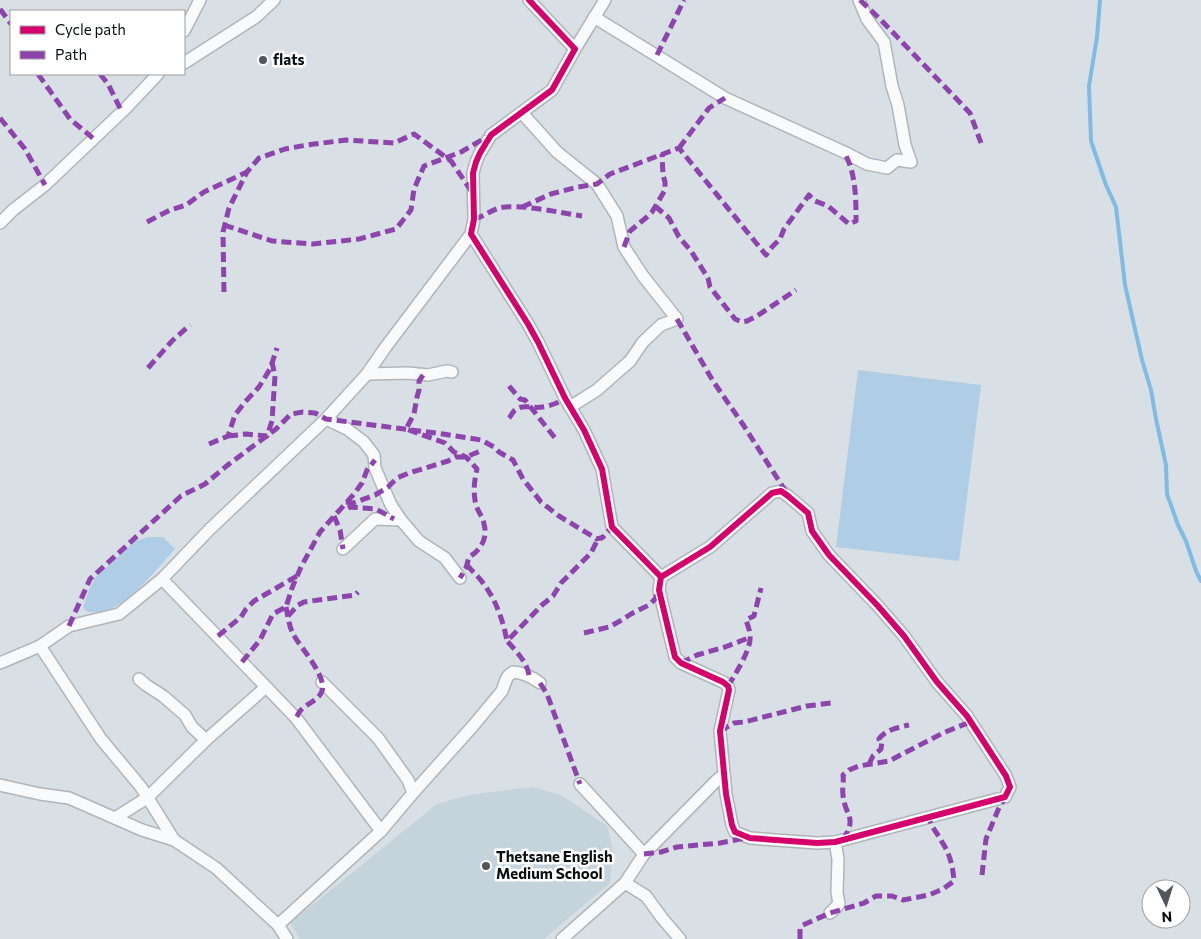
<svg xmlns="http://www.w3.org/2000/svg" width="1201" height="939" font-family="Commissioner,sans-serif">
<rect width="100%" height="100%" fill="#d8dfe5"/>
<polygon fill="#c5d3dd" points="532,787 561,795 607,826 613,850 610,883 544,939 300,939 290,923 437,804 469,795"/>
<g fill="#afcde4">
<polygon points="858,370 981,385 959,561 836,547"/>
<path d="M 149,537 L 163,537 L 175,549 C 158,568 129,604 104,612 C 99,613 93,612 88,612 L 83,608 L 89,590 L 95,578 L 135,541 Z"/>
</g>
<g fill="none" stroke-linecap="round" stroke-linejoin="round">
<polyline stroke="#7fbbe3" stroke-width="4" points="1100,0 1097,37 1089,86 1091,141 1106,185 1116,207 1125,285 1142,360 1151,390 1156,419 1166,465 1167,494 1178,525 1186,541 1196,571 1201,581"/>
<defs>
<g id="street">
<polyline points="529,0 575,49 552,90 491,135 480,153 476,162 473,173 474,219 471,234 528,324 538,342 565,398 584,430 602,469 612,527 661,577 659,590 675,657 681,663 723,682 728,686 729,690 720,731 726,794 732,825 735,832 750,838 817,843 835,842 1005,797 1010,787 1006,776 967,716 937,682 904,636 878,606 829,555 812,531 808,513 788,496 781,491 772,493 710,547 661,577"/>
<polyline points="594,17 725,98 844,152 867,164 887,168 897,160 911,162 905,145 898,105 892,86 884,42 867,19 859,0"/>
<polyline points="184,31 200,0"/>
<polyline points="575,49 605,0"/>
<polyline points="184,63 256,17 274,0"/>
<polyline points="522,113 557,152 597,184 617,216 624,247 643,276 677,319 661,325 643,342 630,361 597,390 570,407"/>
<polyline points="0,223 13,210 45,185 126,108 158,74"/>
<polyline points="367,374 408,373 428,375 447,371 452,372"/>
<polyline points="326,419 347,429 364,442 374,455 375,468 391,505 401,520 419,541 445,558 460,578"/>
<polyline points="343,549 375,519 401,520"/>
<polyline points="162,579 296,718 381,831"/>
<polyline points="40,646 101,739 141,787 174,840"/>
<polyline points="0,663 40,646 69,626 119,614 162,579 210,529 326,419 367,374 385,348 471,234"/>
<polyline points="139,679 146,685 163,696 185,715 192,727 206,740"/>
<polyline points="322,682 378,738 408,780 413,793"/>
<polyline points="580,784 644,854"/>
<polyline points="0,785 40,794 69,798 142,830 174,840 216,868 278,925 287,939"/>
<polyline points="115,818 147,798 206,740 266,687"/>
<polyline points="625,883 646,896 662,918 680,939"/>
<polyline points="830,913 839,904 837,892 838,859 835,842"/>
<path d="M 278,925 L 381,831 L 413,793 L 472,727 L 502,691 L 506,680 L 508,676 L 513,672 C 524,673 531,676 540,683"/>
<polyline points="562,939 625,883 644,854 717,780 724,775"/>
</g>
</defs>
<use href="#street" stroke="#afb5b9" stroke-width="14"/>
<use href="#street" stroke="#f9fafb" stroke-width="11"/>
<g stroke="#8e44ad" stroke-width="5" stroke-dasharray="10 5" stroke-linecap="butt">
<polyline points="860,0 881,20 970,113 981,143"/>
<polyline points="0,9 11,24"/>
<polyline points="657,55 684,0"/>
<polyline points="38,74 70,119 94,139"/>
<polyline points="100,74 108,84 122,112"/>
<polyline points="0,118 25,149 45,185"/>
<polyline points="679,148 709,108 725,98"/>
<polyline points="655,206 669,218 679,237 691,251 708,278 710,287 735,319 742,322 747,321 757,316 796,290"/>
<path d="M 522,207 L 551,194 L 578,187 L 597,184 L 610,174 L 679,148 L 766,255 L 772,247 L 780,239 L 784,229 L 809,195 L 815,201 L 828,206 L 849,224 L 856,221 C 856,198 856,173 844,152"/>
<path d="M 474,219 C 484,217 489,211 499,208 C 518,203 561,213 582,216"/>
<polyline points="147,222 170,210 186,205 204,192 247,172"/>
<polyline points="224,225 272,241 313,244 359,239 396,229 411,210 414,189 424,166 461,152 487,137"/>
<polyline points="624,247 630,231 647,217 652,212 665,190 665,182 663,175 662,154"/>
<polyline points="224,292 223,232 229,208 247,172 259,158 285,149 307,145 346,140 394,143 414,134 451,161 472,192"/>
<polyline points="677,319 713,381 744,426 786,492"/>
<polyline points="148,368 172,341 190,325"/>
<path d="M 423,375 L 419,381 L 419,390 L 417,397 L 414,414 L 406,429 L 445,443 L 454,452 L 466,457 L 477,469 C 474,482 473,493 476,505 C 478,512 483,517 484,524 C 488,538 481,550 469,557 L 466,568 L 460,578"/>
<polyline points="509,386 520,399 525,400 555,438 554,442"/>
<path d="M 509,418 C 511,416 512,413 514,411 C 522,403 533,409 542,407 C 550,406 559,403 565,398"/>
<polyline points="228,436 246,434 267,436 272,421 275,376 272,362"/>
<polyline points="209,444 228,436 235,415 245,402 259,387 270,369 277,348"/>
<polyline points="346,502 353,503 375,495 388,487 397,478 409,473 448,461 456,457 466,457 483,450"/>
<polyline points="348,508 350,507 376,509 394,519"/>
<polyline points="334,516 340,530 343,549"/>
<path d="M 467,565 C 472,571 478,576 483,583 C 496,600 503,620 507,641"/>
<path d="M 286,607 C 288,616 289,626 293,634 C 300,647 327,676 322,691 C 319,700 308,703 302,709 C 299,711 298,715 296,718"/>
<polyline points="288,616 298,605 304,602 355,595 358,592"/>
<polyline points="69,626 90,579 181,496 205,484 229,464 276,429 291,414 303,412 315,413 326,419 443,434 481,440 494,447 499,452 513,460 523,479 541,502 559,516 597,539 603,537 612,527"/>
<polyline points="584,633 609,627 620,621 631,614 649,605 656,598 656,594 659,590"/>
<polyline points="218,636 241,617 246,609 254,601 297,576"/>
<polyline points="242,662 260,640 273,614 286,607 292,588 301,567 320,532 354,494 362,483 367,470 375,460"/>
<polyline points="681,663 697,655 725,647 751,637"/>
<path d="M 529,675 C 527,662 516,651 507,641 L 542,605 L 553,596 L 561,583 L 591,553 L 597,541 L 603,537"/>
<polyline points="540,683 547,694 580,784"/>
<path d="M 728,686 C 735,675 749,652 750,640 C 751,633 748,626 746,620 L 754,616 L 761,588"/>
<polyline points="720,731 734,723 744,722 807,706 831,703"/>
<path d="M 869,764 L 873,756 L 881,749 L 882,741 L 879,739 C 885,730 899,727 909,725"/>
<path d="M 843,840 C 858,816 845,817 843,795 C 842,788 844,781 843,775 L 849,770 L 859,766 L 889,761 L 943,733 L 970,722"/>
<polyline points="644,854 661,852 677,847 720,843 745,838"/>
<polyline points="982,875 986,839 998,810 1005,797"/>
<path d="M 800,939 L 800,929 L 803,925 L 830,913 L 864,903 L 876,896 L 892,896 L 903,900 L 929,895 L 943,889 L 954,881 C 953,867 950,854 942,842 C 938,834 931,827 929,817"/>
</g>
<defs>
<polyline id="cycleway" points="529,0 575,49 552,90 491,135 480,153 476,162 473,173 474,219 471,234 528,324 538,342 565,398 584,430 602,469 612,527 661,577 659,590 675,657 681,663 723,682 728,686 729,690 720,731 726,794 732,825 735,832 750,838 817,843 835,842 1005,797 1010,787 1006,776 967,716 937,682 904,636 878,606 829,555 812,531 808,513 788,496 781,491 772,493 710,547 661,577"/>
</defs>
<use href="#cycleway" stroke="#fff" stroke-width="9"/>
<use href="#cycleway" stroke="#d6006c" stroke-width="6"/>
</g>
<g fill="#52575b" stroke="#fff" stroke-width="2">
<circle cx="263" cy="60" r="5"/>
<circle cx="486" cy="866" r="5"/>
</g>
<g text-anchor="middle" stroke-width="5" stroke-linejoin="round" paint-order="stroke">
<g font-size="15" font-weight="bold" fill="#0a0e11" stroke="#fff" text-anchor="start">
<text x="273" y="65">flats</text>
<text x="496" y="862">Thetsane English<tspan x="496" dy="17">Medium School</tspan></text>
</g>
</g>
<rect x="10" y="10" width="175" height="65" fill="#ffffff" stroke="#9d9fa0"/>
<rect x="20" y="26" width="25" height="8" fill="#d6006c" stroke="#9d9fa0"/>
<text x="55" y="35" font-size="15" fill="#0a0e11">Cycle path</text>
<rect x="20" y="51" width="25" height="8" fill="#8e44ad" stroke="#9d9fa0"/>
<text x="55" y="60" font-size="15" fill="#0a0e11">Path</text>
<g transform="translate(1166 904) rotate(176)"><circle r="24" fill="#ffffff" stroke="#9d9fa0"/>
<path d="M0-4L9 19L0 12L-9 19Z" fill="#52575b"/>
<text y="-8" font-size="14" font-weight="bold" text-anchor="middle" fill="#0a0e11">N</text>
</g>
</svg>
